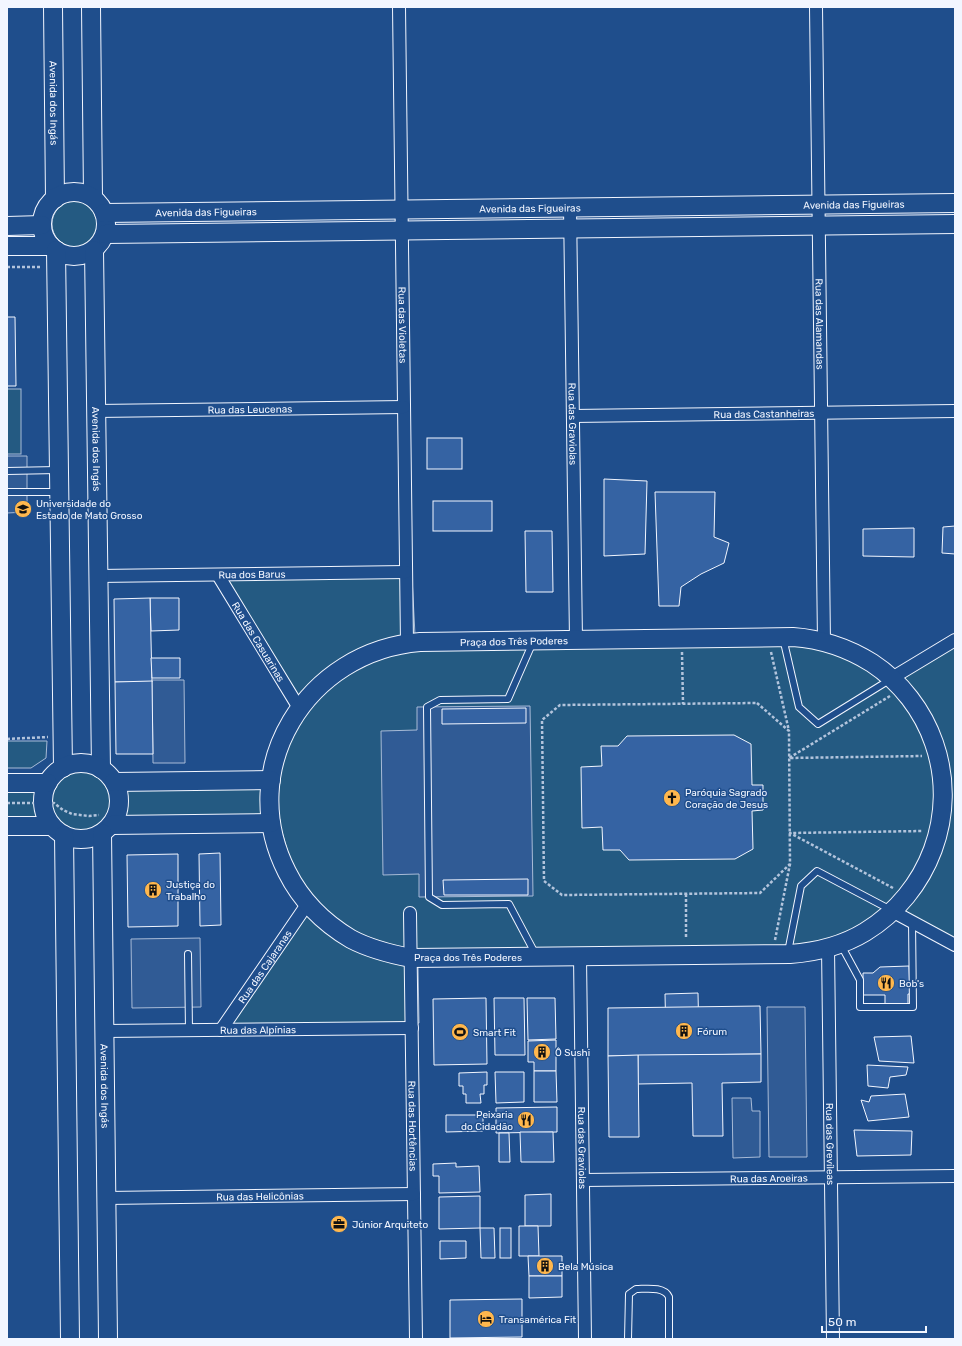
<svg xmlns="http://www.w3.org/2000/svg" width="962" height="1346" font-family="Rubik,sans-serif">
<rect width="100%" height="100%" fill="#1f4e8c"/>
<g fill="#245a82" stroke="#a8bbd7">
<circle cx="75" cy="224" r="23"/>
<rect x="7" y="389" width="14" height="65"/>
<path d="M 412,577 L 415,635 C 369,637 328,663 298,697 L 226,579 Z"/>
<polygon points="802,645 841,655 876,675 904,703 923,735 934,774 934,814 924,853 905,886 877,915 843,935 804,945 424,951 391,947 355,932 338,921 310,894 290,860 279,821 278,784 282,764 288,745 307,711 336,682 370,661 409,650"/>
<polygon points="955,646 955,939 903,912 930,877 939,858 946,836 949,822 948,764 945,751 938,729 903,678"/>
<polygon points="7,741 47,741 46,758 31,768 7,768"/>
<circle cx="81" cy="801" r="31"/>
<polygon points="262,788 263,815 124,817 127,803 125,790"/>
<polygon points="7,791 36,791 35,806 38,818 7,818"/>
<polygon points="307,914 418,966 419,1023 230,1025"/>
</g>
<g fill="#305b95" stroke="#a8bbd7">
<polygon points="7,456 27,456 27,512 7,513"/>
<polygon points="152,680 184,680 185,763 153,763"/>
<polygon points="530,706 533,896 419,897 419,874 383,875 381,731 417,730 417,707"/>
<polygon points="200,938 201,1007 132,1008 131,939"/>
<polygon points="767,1007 805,1007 807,1157 769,1157"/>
<polygon points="732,1098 751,1098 752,1111 760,1111 760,1157 733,1158"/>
</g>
<g fill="#3563a3" stroke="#f2f6ff">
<polygon points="7,317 15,317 16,386 7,386"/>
<rect x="427" y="438" width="35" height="31"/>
<polygon points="604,479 647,481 645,554 604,556"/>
<polygon points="655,492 715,492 714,537 729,543 724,563 701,574 681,587 679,606 659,606"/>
<rect x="433" y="501" width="59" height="30"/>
<polygon points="955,526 955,554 942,553 943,527"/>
<polygon points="914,528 914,557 863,556 863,529"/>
<polygon points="525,531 552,531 553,592 526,592"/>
<polygon points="150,598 179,598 179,630 151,631"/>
<polygon points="150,598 152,682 115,682 114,599"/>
<polygon points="151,658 180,658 180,678 152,678"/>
<polygon points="152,681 153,754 116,754 115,682"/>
<polygon points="526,708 526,723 442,724 442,709"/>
<polygon points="734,735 751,744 752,785 763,785 763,810 752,811 753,849 735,859 629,860 620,850 603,850 602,827 582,828 581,767 602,766 601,746 618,746 627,736"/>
<polygon points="220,853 221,925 200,926 199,854"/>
<polygon points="178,854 178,926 128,927 127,855"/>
<polygon points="528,879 528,895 444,895 443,880"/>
<polygon points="909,966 910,994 908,994 908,1004 885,1004 885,995 863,995 863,973 873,973 880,967"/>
<polygon points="698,993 699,1038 666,1038 665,994"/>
<polygon points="486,998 487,1064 434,1065 433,999"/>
<polygon points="494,998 524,998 525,1055 495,1055"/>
<polygon points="527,998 555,998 556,1039 528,1040"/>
<polygon points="760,1006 761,1054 608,1056 608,1008"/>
<polygon points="911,1036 914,1063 879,1061 874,1037"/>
<polygon points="556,1040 556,1071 534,1071 534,1062 528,1062 528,1041"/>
<polygon points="761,1054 761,1082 722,1083 723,1136 693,1136 692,1083 638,1084 638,1055"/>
<polygon points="638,1055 639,1137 609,1137 608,1056"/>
<polygon points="867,1065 908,1067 906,1075 890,1077 888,1088 868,1086"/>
<polygon points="534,1071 556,1071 557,1102 534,1102"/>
<polygon points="487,1072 487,1085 484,1085 484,1094 480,1094 481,1103 466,1103 466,1094 463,1094 463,1086 459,1086 459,1073"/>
<polygon points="495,1072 524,1072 524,1102 496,1103"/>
<polygon points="905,1094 909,1117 868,1121 861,1100 869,1102 871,1096"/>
<polygon points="557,1107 557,1132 496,1133 496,1108"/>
<polygon points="446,1115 483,1115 483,1131 446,1132"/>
<polygon points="854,1130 912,1131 911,1155 857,1156"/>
<polygon points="520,1132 553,1132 554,1162 521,1162"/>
<polygon points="499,1133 509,1133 510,1162 499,1162"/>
<polygon points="456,1163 456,1167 479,1166 480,1192 439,1193 439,1176 433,1176 433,1164"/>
<polygon points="551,1194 551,1226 525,1226 525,1195"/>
<polygon points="480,1196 480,1228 439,1229 439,1197"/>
<polygon points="519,1226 538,1226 539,1256 519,1256"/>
<polygon points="480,1228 494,1228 495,1258 481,1258"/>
<rect x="500" y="1228" width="11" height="30"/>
<polygon points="440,1241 466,1241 466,1258 440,1259"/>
<polygon points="528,1256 562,1256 562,1276 529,1276"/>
<polygon points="529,1276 562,1276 562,1297 529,1298"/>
<polygon points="522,1299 522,1337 450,1338 450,1300"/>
</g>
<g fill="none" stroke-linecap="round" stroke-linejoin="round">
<defs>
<g id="lane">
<polyline points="7,471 57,470"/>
<polyline points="7,492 57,492"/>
<polyline points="783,638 799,707 818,724 891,679"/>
<polyline points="533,642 508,699 440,700 427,707 429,897 442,905 509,904 536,955"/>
<polyline points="841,945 860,980 860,1007 913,1007 912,922"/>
<polyline points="788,952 801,886 817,871 891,910"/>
<polyline points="188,954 189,1030"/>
<path d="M 628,1339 L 629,1294 L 636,1289 C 646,1289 664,1286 669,1297 L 669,1339"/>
</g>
<g id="street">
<path id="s1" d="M 399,7 L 407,643"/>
<path id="s2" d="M 816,7 L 824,642"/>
<path id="s3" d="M 570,207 L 576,640"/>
<path id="s4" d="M 96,411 L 404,407"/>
<path id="s5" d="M 573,416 L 955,411"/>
<path id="s6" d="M 218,575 L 299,708"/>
<path id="s7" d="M 98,576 L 406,572"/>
<polyline points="892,678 955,640"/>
<polyline points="892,911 955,945"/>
<path id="s8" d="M 410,913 L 416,1339"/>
<path id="s9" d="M 828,948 L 833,1339"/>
<path id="s10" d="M 580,957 L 585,1339"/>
<path id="s11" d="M 221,1030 L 308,903"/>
<path id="s12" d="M 104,1031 L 412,1028"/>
<path id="s13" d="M 583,1180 L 955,1176"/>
<path id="s14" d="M 106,1198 L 414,1194"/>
</g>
<g id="secondary">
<path id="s15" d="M 53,7 L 55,199"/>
<polyline points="91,7 93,198"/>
<circle cx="74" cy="224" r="32"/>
<path id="s16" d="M 104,213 L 955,203"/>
<polyline points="7,226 42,225"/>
<polyline points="105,234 955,224"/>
<polyline points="7,246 51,246"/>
<polyline points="56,250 63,768"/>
<path id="s17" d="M 94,250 L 101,769"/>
<path d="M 793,637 C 821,639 848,648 872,663 C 901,682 923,711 934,743 C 959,814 929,893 865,932 C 842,946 817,952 790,954 L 411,958 C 390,954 370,949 351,939 C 324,923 301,900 287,872 C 234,768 307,651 420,642 Z"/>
<circle cx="81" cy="801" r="38"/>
<polyline points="114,782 271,780"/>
<polyline points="7,783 48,783"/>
<polyline points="111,825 271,823"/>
<polyline points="7,826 52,826"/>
<path id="s18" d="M 102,833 L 108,1339"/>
<polyline points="64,835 70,1339"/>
</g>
</defs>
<use href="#lane" stroke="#f2f6ff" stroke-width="8"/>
<use href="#street" stroke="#f2f6ff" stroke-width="14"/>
<use href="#secondary" stroke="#f2f6ff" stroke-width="20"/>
<g stroke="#b3c4dc" stroke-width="2.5" stroke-dasharray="3 2" stroke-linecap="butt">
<polyline points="7,267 40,267"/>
<polyline points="682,652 683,704"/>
<polyline points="771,652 789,731"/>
<polyline points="890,696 789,758 922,756"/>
<polygon points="757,703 789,731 790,864 760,893 562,895 544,881 542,720 560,705"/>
<polyline points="7,739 48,737"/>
<polyline points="7,803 54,803 63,810 72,814 89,816 99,815"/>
<polyline points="893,888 790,833 923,831"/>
<polyline points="686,894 686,939"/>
<polyline points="775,940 790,864"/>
</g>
<use href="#lane" stroke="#1f4e8c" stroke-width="6"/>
<use href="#street" stroke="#1f4e8c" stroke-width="12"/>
<use href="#secondary" stroke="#1f4e8c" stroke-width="18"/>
</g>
<defs>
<symbol id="university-disc" viewBox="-11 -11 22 22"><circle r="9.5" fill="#ffb74d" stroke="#1f4e8c"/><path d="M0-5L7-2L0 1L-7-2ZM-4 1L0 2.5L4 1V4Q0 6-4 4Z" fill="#111"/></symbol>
<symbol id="church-disc" viewBox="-11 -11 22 22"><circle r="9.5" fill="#ffb74d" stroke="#1f4e8c"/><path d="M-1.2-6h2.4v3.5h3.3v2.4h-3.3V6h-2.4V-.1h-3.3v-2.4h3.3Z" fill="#111"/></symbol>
<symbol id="building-disc" viewBox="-11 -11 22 22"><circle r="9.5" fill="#ffb74d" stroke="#1f4e8c"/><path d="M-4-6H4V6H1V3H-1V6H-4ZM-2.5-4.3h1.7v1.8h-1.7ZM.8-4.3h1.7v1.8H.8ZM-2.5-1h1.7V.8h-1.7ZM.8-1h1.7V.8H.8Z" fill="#111"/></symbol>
<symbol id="restaurant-disc" viewBox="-11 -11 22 22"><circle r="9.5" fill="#ffb74d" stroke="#1f4e8c"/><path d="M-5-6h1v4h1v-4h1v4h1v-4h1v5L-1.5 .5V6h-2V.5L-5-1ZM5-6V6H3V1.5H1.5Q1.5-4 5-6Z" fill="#111"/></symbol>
<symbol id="stadium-disc" viewBox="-11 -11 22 22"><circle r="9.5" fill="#ffb74d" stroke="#1f4e8c"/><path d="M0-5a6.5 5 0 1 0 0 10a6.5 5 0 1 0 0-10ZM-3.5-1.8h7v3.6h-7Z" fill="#111"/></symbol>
<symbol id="office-disc" viewBox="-11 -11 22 22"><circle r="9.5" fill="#ffb74d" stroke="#1f4e8c"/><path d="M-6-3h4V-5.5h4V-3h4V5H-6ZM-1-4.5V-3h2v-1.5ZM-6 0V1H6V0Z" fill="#111"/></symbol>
<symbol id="hotel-disc" viewBox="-11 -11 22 22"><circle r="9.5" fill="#ffb74d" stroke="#1f4e8c"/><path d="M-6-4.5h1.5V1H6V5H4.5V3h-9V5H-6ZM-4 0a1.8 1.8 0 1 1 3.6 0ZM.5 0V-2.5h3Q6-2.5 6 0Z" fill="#111"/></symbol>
</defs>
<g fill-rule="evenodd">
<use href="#university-disc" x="13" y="499" width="20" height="20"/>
<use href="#church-disc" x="662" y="788" width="20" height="20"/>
<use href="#building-disc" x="143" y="880" width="20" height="20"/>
<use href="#restaurant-disc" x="876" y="973" width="20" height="20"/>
<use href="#building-disc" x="674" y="1021" width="20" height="20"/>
<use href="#stadium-disc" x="450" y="1022" width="20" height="20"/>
<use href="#building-disc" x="532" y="1042" width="20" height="20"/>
<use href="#restaurant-disc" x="516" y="1110" width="20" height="20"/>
<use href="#office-disc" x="329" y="1214" width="20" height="20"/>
<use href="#building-disc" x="535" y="1256" width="20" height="20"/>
<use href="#hotel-disc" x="476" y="1309" width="20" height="20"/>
</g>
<g text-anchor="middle" stroke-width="3" stroke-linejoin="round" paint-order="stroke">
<g font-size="10" fill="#f2f6ff" stroke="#1f4e8c">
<text dy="4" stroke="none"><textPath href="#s15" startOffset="96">Avenida dos Ingás</textPath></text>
<text dy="4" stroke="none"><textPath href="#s16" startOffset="750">Avenida das Figueiras</textPath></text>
<text dy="4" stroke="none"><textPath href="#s16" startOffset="426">Avenida das Figueiras</textPath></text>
<text dy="4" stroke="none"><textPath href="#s16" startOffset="102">Avenida das Figueiras</textPath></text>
<text dy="4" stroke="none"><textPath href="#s2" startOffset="317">Rua das Alamandas</textPath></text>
<text dy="4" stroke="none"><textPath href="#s1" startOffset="318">Rua das Violetas</textPath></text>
<text dy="4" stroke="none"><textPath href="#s4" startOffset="154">Rua das Leucenas</textPath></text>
<text dy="4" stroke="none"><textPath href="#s5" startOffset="191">Rua das Castanheiras</textPath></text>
<text dy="4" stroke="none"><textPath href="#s3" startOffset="217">Rua das Graviolas</textPath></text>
<text dy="4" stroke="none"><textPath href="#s17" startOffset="199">Avenida dos Ingás</textPath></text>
<text dy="4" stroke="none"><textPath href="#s7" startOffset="154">Rua dos Barus</textPath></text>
<text transform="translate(514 641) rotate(-1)" y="4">Praça dos Três Poderes</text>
<text dy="4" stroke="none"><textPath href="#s6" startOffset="78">Rua das Casuarinas</textPath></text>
<text x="468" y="961">Praça dos Três Poderes</text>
<text dy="4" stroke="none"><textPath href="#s11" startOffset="77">Rua das Cajaranas</textPath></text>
<text dy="4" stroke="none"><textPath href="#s12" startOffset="154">Rua das Alpínias</textPath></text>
<text dy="4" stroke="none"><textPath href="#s18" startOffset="253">Avenida dos Ingás</textPath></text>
<text dy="4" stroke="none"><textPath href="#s8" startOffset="213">Rua das Hortências</textPath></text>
<text dy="4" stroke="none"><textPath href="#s9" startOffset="196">Rua das Grevíleas</textPath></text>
<text dy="4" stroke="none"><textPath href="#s10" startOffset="191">Rua das Graviolas</textPath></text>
<text dy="4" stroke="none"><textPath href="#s13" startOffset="186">Rua das Aroeiras</textPath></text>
<text dy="4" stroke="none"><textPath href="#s14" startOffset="154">Rua das Helicônias</textPath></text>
</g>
<g font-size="10" fill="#f2f6ff" stroke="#1f4e8c" text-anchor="start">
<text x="36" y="507">Universidade do<tspan x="36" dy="12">Estado de Mato Grosso</tspan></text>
<text x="685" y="796">Paróquia Sagrado<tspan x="685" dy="12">Coração de Jesus</tspan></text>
<text x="166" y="888">Justiça do<tspan x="166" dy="12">Trabalho</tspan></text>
<text x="899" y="987">Bob's</text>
<text x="697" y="1035">Fórum</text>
<text x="473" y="1036">Smart Fit</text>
<text x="555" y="1056">Ô Sushi</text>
<text x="513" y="1118" text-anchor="end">Peixaria<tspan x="513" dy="12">do Cidadão</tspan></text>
<text x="352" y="1228">Júnior Arquiteto</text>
<text x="558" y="1270">Bela Música</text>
<text x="499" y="1323">Transamérica Fit</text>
</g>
</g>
<rect width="962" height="1346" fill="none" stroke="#f2f6ff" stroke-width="16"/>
<path d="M822 1326v6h104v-6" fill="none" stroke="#f2f6ff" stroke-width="2"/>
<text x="828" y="1326" font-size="12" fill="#f2f6ff" stroke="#1f4e8c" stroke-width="3" paint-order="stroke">50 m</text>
</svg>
